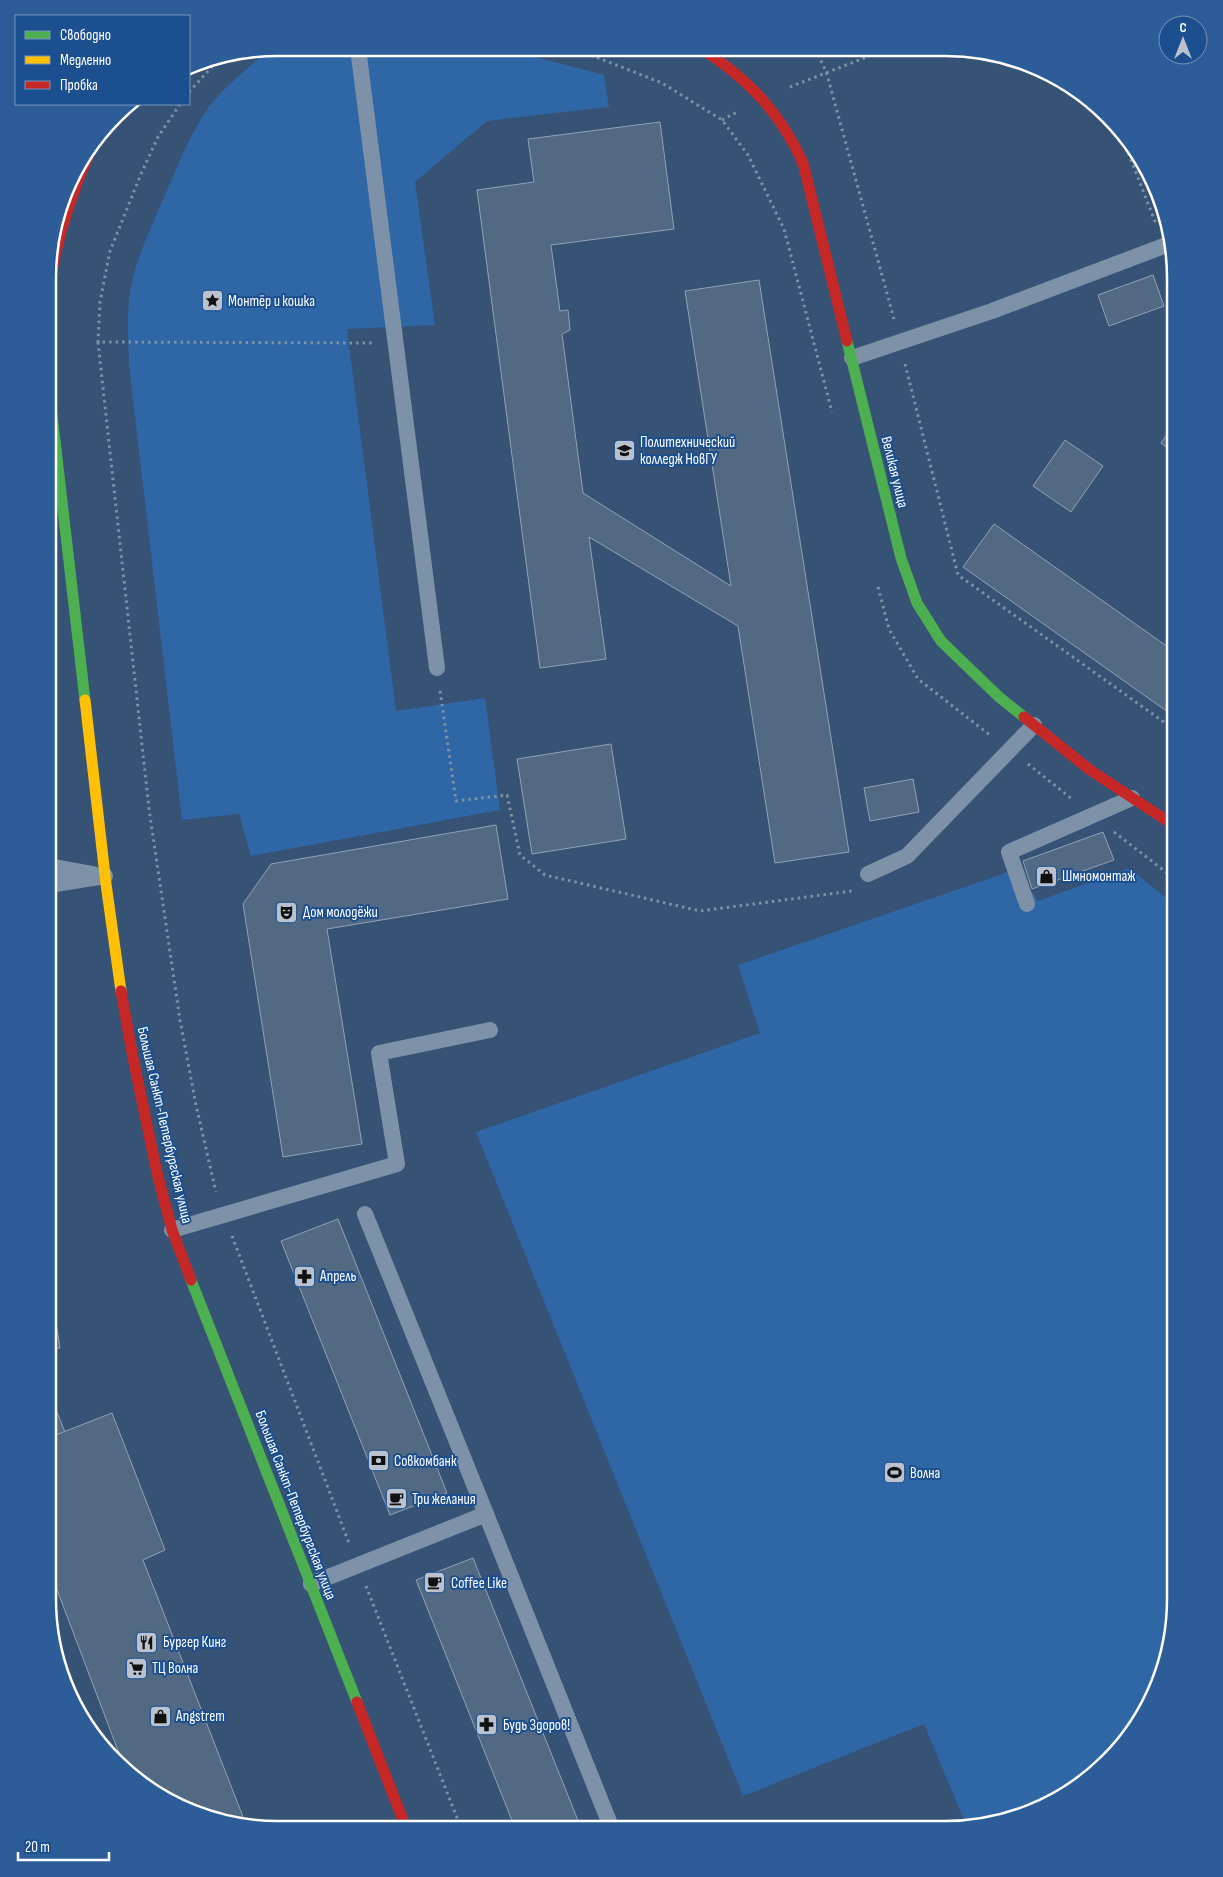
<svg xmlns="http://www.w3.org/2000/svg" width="1223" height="1877" font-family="'Sofia Sans Condensed',sans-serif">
<rect width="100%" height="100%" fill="#365274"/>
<g fill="#2f66a5">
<path d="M 278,48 L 500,48 L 604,75 L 609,107 L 487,121 L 415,182 L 435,325 L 347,329 L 396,711 L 485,698 L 500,810 L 251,856 L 239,814 L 182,820 L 129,365 C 128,337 126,308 132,281 C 139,252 153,223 165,195 C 177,167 190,135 207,109 C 217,95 262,51 278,48 Z"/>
<polygon points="1129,868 1175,905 1175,1614 1163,1673 1128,1739 1085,1782 1033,1812 966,1825 924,1724 743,1796 476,1132 760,1033 738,965 1017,869 1038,901"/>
</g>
<g fill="#526984" stroke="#92a2b6">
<polygon points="660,122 674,229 551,245 560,311 568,310 570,330 562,334 583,493 731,586 685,291 759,280 849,852 775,863 738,626 589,537 606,659 540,668 477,190 534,182 528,139"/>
<polygon points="1141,161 1158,190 1163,216"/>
<polygon points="1153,275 1164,306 1109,326 1098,295"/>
<polygon points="1175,422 1175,453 1161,443"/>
<polygon points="1065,440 1103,466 1071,512 1033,486"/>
<polygon points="994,524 1175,652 1175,717 963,567"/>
<polygon points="611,744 626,839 532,854 517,759"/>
<polygon points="913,779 919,812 870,821 864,788"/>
<polygon points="496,825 508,899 327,929 362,1144 283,1157 243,904 271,864"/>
<polygon points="1103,832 1114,860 1032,889 1023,861"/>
<polygon points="338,1219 447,1493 390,1515 281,1241"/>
<polygon points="48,1271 60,1348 48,1350"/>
<polygon points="48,1390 65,1432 48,1438"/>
<polygon points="112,1413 165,1550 143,1560 247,1827 190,1812 138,1782 125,1769 48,1566 48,1438"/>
<polygon points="473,1558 581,1828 515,1828 416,1580"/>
</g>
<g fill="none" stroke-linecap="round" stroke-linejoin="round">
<g stroke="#7d92a8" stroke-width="3" stroke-dasharray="2.5 4" stroke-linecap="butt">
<polyline points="566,48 596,57 662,83 722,120 748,155 784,229 832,412"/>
<polyline points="815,49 826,71 894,319"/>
<polyline points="790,87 887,49"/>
<polyline points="189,92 219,59"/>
<polyline points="180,104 158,137 141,174 110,251 100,302 98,342 372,343"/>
<polyline points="722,120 737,112"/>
<polyline points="1119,129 1156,224"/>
<polyline points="98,342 149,809 180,1020 196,1105 216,1192"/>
<polyline points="905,364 958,575 1175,730"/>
<polyline points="878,587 889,629 918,679 991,736"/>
<polyline points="440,691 456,801 507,795 520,855 545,875 700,911 852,891"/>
<polyline points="1028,764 1072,799"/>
<polyline points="1114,832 1175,879"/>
<polyline points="232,1236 349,1543"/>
<polyline points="366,1586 461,1828"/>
</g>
<g stroke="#7d92a8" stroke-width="16">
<polyline points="358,48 437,668"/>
<polyline points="852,358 992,311 1169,244"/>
<polyline points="49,866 93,874"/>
<polyline points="868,874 907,856 1034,725"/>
<polyline points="49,885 105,876"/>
<polyline points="1027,904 1009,852 1132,798"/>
<polyline points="365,1214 486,1514"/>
<polyline points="172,1230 397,1164 379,1053 490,1030"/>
<polyline points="311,1584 486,1514 612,1829"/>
</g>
<g stroke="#4caf50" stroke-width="11">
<polyline points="847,341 901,558 917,603 941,641 999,697 1024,717"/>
<polyline points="49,389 85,700"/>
<polyline points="191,1280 357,1702"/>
</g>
<polyline stroke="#ffc107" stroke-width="11" points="85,700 106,884 121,991"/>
<g stroke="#c62828" stroke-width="11">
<path d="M 702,49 C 748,79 780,112 803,163 L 847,341"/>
<path d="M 49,288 C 56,241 70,197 89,154"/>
<polyline points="1024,717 1090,770 1175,826"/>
<polyline points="121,991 133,1058 157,1173 172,1230 191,1280"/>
<polyline points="357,1702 406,1828"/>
</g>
</g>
<defs>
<symbol id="sight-square" viewBox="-11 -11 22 22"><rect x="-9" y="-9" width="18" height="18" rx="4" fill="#b9c2ce" stroke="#1b4f8f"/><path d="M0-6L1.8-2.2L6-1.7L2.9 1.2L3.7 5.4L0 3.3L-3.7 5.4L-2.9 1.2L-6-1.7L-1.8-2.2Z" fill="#111"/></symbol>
<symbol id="university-square" viewBox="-11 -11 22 22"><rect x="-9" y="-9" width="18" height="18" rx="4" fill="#b9c2ce" stroke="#1b4f8f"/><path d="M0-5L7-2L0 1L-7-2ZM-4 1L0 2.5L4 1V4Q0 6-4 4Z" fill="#111"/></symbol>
<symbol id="shop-square" viewBox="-11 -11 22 22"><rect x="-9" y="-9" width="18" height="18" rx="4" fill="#b9c2ce" stroke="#1b4f8f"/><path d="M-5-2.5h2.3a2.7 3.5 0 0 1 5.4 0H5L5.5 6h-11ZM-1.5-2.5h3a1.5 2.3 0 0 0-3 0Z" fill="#111"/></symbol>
<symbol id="theatre-square" viewBox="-11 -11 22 22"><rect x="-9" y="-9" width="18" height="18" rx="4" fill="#b9c2ce" stroke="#1b4f8f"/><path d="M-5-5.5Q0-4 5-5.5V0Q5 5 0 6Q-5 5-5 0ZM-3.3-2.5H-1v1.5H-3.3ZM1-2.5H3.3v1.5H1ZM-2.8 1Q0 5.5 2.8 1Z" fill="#111"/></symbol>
<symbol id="pharmacy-square" viewBox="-11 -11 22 22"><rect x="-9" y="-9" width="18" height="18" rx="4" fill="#b9c2ce" stroke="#1b4f8f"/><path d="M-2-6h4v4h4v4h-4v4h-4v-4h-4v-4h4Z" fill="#111"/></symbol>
<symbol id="bank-square" viewBox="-11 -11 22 22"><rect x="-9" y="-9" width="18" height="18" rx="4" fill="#b9c2ce" stroke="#1b4f8f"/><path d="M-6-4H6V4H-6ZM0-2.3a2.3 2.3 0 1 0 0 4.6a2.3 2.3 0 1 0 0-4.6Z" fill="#111"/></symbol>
<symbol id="stadium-square" viewBox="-11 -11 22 22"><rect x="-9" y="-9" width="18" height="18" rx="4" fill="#b9c2ce" stroke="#1b4f8f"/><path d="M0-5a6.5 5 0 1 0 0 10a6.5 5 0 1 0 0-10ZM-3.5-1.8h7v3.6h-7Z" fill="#111"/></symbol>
<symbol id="cafe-square" viewBox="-11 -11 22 22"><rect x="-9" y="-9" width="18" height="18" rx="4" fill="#b9c2ce" stroke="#1b4f8f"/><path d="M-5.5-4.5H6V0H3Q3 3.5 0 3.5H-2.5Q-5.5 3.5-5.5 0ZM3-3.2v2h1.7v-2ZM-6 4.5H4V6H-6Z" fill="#111"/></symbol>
<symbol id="restaurant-square" viewBox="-11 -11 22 22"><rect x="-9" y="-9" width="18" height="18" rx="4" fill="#b9c2ce" stroke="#1b4f8f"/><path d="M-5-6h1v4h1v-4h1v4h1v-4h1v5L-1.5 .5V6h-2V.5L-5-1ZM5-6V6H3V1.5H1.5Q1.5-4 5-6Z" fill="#111"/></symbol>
<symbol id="supermarket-square" viewBox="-11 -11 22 22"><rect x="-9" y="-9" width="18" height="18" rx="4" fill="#b9c2ce" stroke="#1b4f8f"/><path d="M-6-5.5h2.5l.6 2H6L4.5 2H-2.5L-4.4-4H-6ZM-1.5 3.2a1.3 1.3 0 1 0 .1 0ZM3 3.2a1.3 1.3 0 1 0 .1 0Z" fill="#111"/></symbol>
</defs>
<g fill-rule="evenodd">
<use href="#sight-square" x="200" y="288" width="25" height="25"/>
<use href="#university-square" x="612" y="438" width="25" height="25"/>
<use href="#shop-square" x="1034" y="864" width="25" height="25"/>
<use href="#theatre-square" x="274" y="900" width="25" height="25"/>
<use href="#pharmacy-square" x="292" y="1264" width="25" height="25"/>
<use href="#bank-square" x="366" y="1448" width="25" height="25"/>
<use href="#stadium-square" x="882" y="1460" width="25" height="25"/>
<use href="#cafe-square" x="384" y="1486" width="25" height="25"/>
<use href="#cafe-square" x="422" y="1570" width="25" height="25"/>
<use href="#restaurant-square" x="134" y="1630" width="25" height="25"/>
<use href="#supermarket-square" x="124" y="1656" width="25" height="25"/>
<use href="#shop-square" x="148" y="1704" width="25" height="25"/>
<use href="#pharmacy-square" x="474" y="1712" width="25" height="25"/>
</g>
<g text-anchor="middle" stroke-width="4" stroke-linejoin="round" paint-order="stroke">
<g font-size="15" fill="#fff" stroke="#1b4f8f" text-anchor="start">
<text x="228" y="306">Монтёр и кошка</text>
<text x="640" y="447">Политехнический<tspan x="640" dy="17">колледж НовГУ</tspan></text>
<text x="1062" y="881">Шмномонтаж</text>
<text x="303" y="917">Дом молодёжи</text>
<text x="320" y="1281">Апрель</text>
<text x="394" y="1466">Совкомбанк</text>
<text x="910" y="1478">Волна</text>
<text x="412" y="1504">Три желания</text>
<text x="451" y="1588">Coffee Like</text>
<text x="163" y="1647">Бургер Кинг</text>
<text x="152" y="1673">ТЦ Волна</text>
<text x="176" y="1721">Angstrem</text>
<text x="503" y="1730">Будь Здоров!</text>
</g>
<g font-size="15" fill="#fff" stroke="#1b4f8f">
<text transform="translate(895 472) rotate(76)" y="5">Великая улица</text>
<text transform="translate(165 1125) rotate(77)" y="5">Большая Санкт-Петербургская улица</text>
<text transform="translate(296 1505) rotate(69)" y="5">Большая Санкт-Петербургская улица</text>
</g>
</g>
<path d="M0 0H1223V1877H0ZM278 56H945A222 222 0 0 1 1167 278V1599A222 222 0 0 1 945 1821H278A222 222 0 0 1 56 1599V278A222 222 0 0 1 278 56Z" fill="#2d5d98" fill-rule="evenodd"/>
<path fill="none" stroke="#fff" stroke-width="2.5" d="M278 56H945A222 222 0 0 1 1167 278V1599A222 222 0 0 1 945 1821H278A222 222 0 0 1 56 1599V278A222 222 0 0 1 278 56Z"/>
<rect x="15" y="15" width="175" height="90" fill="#1b4f8f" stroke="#7695bc"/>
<rect x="25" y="31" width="25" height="8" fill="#4caf50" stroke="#7695bc"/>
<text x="60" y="40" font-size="15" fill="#ffffff">Свободно</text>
<rect x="25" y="56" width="25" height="8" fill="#ffc107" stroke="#7695bc"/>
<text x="60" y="65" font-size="15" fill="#ffffff">Медленно</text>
<rect x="25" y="81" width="25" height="8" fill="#c62828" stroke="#7695bc"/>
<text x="60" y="90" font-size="15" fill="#ffffff">Пробка</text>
<g transform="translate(1183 40)"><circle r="24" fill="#1b4f8f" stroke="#7695bc"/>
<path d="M0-4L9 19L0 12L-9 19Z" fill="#b9c2ce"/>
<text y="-8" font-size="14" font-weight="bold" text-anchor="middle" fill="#ffffff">С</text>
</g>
<path d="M18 1852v8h91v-8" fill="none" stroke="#ffffff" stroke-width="2.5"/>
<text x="25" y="1852" font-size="15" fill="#ffffff" stroke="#1b4f8f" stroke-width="4" paint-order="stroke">20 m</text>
</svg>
